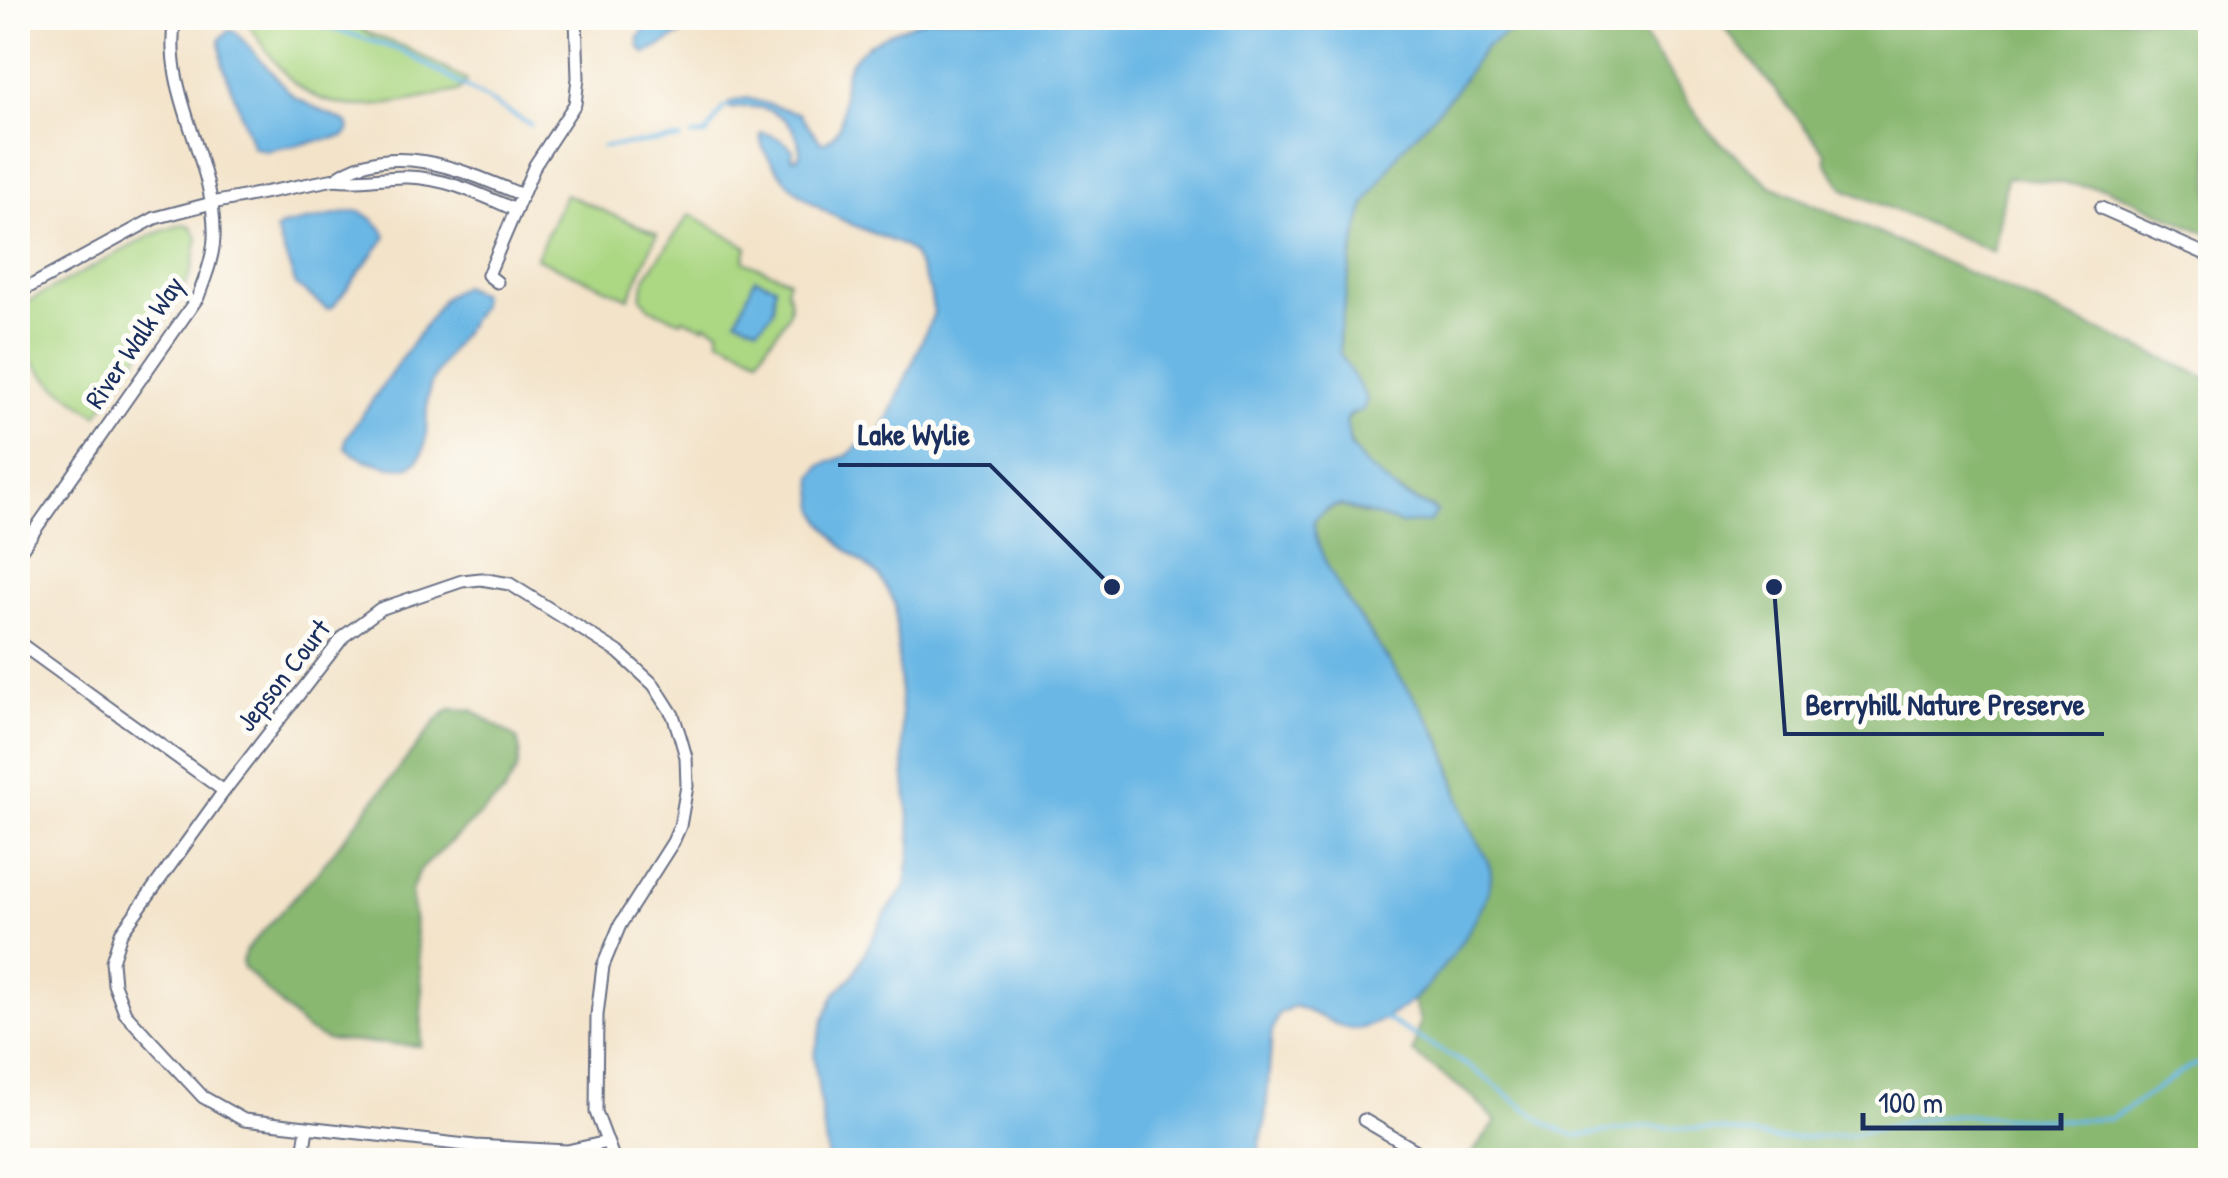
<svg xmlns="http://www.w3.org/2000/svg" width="2228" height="1178" font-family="'Patrick Hand',sans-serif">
<rect width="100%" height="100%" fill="#fdfcf7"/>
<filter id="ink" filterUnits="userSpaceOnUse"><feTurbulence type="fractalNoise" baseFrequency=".01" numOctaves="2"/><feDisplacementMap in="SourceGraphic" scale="20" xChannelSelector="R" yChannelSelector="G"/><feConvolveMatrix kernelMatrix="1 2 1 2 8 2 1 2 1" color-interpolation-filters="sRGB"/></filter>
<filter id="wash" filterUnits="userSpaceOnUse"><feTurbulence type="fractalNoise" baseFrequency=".0048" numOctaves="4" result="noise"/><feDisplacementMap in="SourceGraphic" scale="40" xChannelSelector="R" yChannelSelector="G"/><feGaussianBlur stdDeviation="2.25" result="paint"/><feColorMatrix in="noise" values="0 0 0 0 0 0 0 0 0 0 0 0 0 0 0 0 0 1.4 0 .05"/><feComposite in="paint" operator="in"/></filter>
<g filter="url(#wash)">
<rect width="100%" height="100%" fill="#f3e3c9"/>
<g fill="#acd783" stroke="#648370" stroke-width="2.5">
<path d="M 243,18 L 345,18 L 370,34 L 405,47 L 467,81 L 459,91 C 407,100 342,123 296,84 C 274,66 261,39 243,18 Z"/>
<polygon points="565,194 657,234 629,298 536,258"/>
<path d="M 690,214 L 747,247 L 744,261 L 789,280 L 786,288 C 800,319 771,332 759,357 L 719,339 L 719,330 L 706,324 L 704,327 L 683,318 L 681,321 L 651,309 L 641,297 L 646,276 Z"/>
<path d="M 183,224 L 191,226 L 198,238 L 192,270 L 178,299 L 97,415 C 54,384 17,366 18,307 L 152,235 Z"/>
</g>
<g fill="#89b871" stroke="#527468" stroke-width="2.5">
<path d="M 1530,18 L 1632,18 L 1709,132 L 1771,186 L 2210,379 L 2210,1160 L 1467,1160 L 1496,1122 L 1473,1097 L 1413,1053 L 1420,1020 L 1413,1001 L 1434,978 L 1476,917 L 1484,902 L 1490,868 L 1464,816 L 1450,762 L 1437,731 L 1335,582 L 1316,547 L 1314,520 C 1349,492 1344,516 1374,515 C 1394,514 1414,510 1433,508 C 1395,491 1348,467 1346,421 L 1367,399 L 1340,354 L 1339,337 L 1352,256 L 1365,205 L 1400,151 L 1454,92 L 1484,48 Z"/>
<polygon points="1717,18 2210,18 2210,235 2106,188 2007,177 1994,252 1844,189 1826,163 1825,152"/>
<polygon points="450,709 472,710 517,739 520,751 517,769 504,793 420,870 411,891 422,986 421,1046 326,1040 305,1029 244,968 242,961 246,950 320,869 438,719"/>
</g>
<g fill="#6bb7e5" stroke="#4373a2" stroke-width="2.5">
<polygon points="653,18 710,18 646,54 639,47 639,37"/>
<path d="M 928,18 L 1530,18 L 1484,48 L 1454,92 L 1400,151 L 1365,205 L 1352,256 L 1339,337 L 1340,354 L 1367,399 L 1363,410 L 1350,414 L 1346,420 L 1350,446 L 1365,465 L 1401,494 L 1437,512 L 1429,522 L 1402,524 L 1340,505 L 1329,508 L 1314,520 C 1310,567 1408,681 1434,728 C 1450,755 1454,785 1464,814 C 1470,832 1486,853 1490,868 C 1500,900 1430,990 1404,1007 C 1343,1046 1351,1025 1294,1006 L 1278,1014 L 1272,1032 L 1265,1123 L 1256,1160 L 828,1160 L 814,1056 L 823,1022 L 834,995 L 853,975 L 884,916 L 906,886 L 912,844 L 905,780 L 895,604 L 879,576 L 841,545 L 822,521 L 816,508 L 813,477 L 820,466 L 848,455 L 866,439 L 882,433 L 934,313 L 930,291 L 913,254 L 904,246 C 856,226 808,212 776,168 C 768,157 759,146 761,133 C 772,134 786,141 793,150 L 792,158 L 797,158 L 800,154 C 800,118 764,100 731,109 L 728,106 L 731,102 L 747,98 L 799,113 L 821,142 L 825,142 C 855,124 834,88 851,62 C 866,39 904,27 928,18 Z"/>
<polygon points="229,30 236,32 294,97 347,123 349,130 345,136 265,151 253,147 223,65 220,39"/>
<path d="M 356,211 C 367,213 383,226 386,237 L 333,307 L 327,309 L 296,285 L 276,231 L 282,226 Z"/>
<path d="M 755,278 L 775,286 C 772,312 779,308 758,327 L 737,319 Z"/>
<path d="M 462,286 L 480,294 L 481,304 C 466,331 443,356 431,384 C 419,412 442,478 388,466 C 372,462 359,459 345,448 L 346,438 L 444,298 Z"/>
</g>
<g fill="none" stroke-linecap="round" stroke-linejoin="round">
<g stroke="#6bb7e5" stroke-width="4">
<polyline points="301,18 403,51 531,125"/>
<polyline points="692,136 706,135 723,108 728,106"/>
<polyline points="602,147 680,139"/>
<polyline points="1384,1018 1473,1069 1548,1125 1576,1136 1649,1126 1726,1131 1776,1139 1851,1135 1925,1118 1957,1115 2069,1120 2111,1119 2189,1067 2210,1061"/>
</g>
</g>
</g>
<g filter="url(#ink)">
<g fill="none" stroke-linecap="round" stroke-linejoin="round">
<defs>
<g id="street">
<path d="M 335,179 C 392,137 467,172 522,195"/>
<polyline points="2101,208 2210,256"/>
<polyline points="497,282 488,275 535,165 575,104 578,78 576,18"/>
<path d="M 18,293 L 155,218 L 212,203 L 335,179 C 360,183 383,176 408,177 C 447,178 481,195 516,210"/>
<path d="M 18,554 L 198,297 C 205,278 213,259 214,238 C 217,163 161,92 175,18"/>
<polyline points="18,642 224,791"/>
<polyline points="1364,1120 1432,1160"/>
<polyline points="607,1142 567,1151 475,1146 244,1120 203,1097 125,1013 114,984 112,961 121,933 224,791 344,636 380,609 462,581 481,579 510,584 618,652 654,685 673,715 680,736 686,757 687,786 680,826 673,842 620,925 603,966 597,1015 596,1112 614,1160"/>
<polyline points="302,1160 307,1129"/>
</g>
</defs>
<use href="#street" stroke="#676e83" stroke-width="15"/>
<use href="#street" stroke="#fff" stroke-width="11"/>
</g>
</g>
<g text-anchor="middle" stroke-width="10" stroke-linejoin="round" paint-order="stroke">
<g font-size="28" fill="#1b2f5e" stroke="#fdfcf7">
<text transform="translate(134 342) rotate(-56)" y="10">River Walk Way</text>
<text transform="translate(283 675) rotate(-52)" y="10">Jepson Court</text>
</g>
</g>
<path fill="none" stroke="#1b2f5e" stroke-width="4" d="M1112 587L990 465H838M1774 587L1785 734H2104"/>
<g fill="#1b2f5e" stroke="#fdfcf7" stroke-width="4">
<circle cx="1112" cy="587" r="10"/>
<circle cx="1774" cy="587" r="10"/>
</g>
<g font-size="30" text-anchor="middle" font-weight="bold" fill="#1b2f5e" stroke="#fdfcf7" stroke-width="10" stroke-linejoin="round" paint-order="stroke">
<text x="914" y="445">Lake Wylie</text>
<text x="1945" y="715">Berryhill Nature Preserve</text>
</g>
<rect width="2228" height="1178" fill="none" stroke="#fdfcf7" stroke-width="60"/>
<path d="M1863 1113v15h198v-15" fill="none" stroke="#1b2f5e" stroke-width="5"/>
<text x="1878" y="1113" font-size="30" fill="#1b2f5e" stroke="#fdfcf7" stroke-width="8" paint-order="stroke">100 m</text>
</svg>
